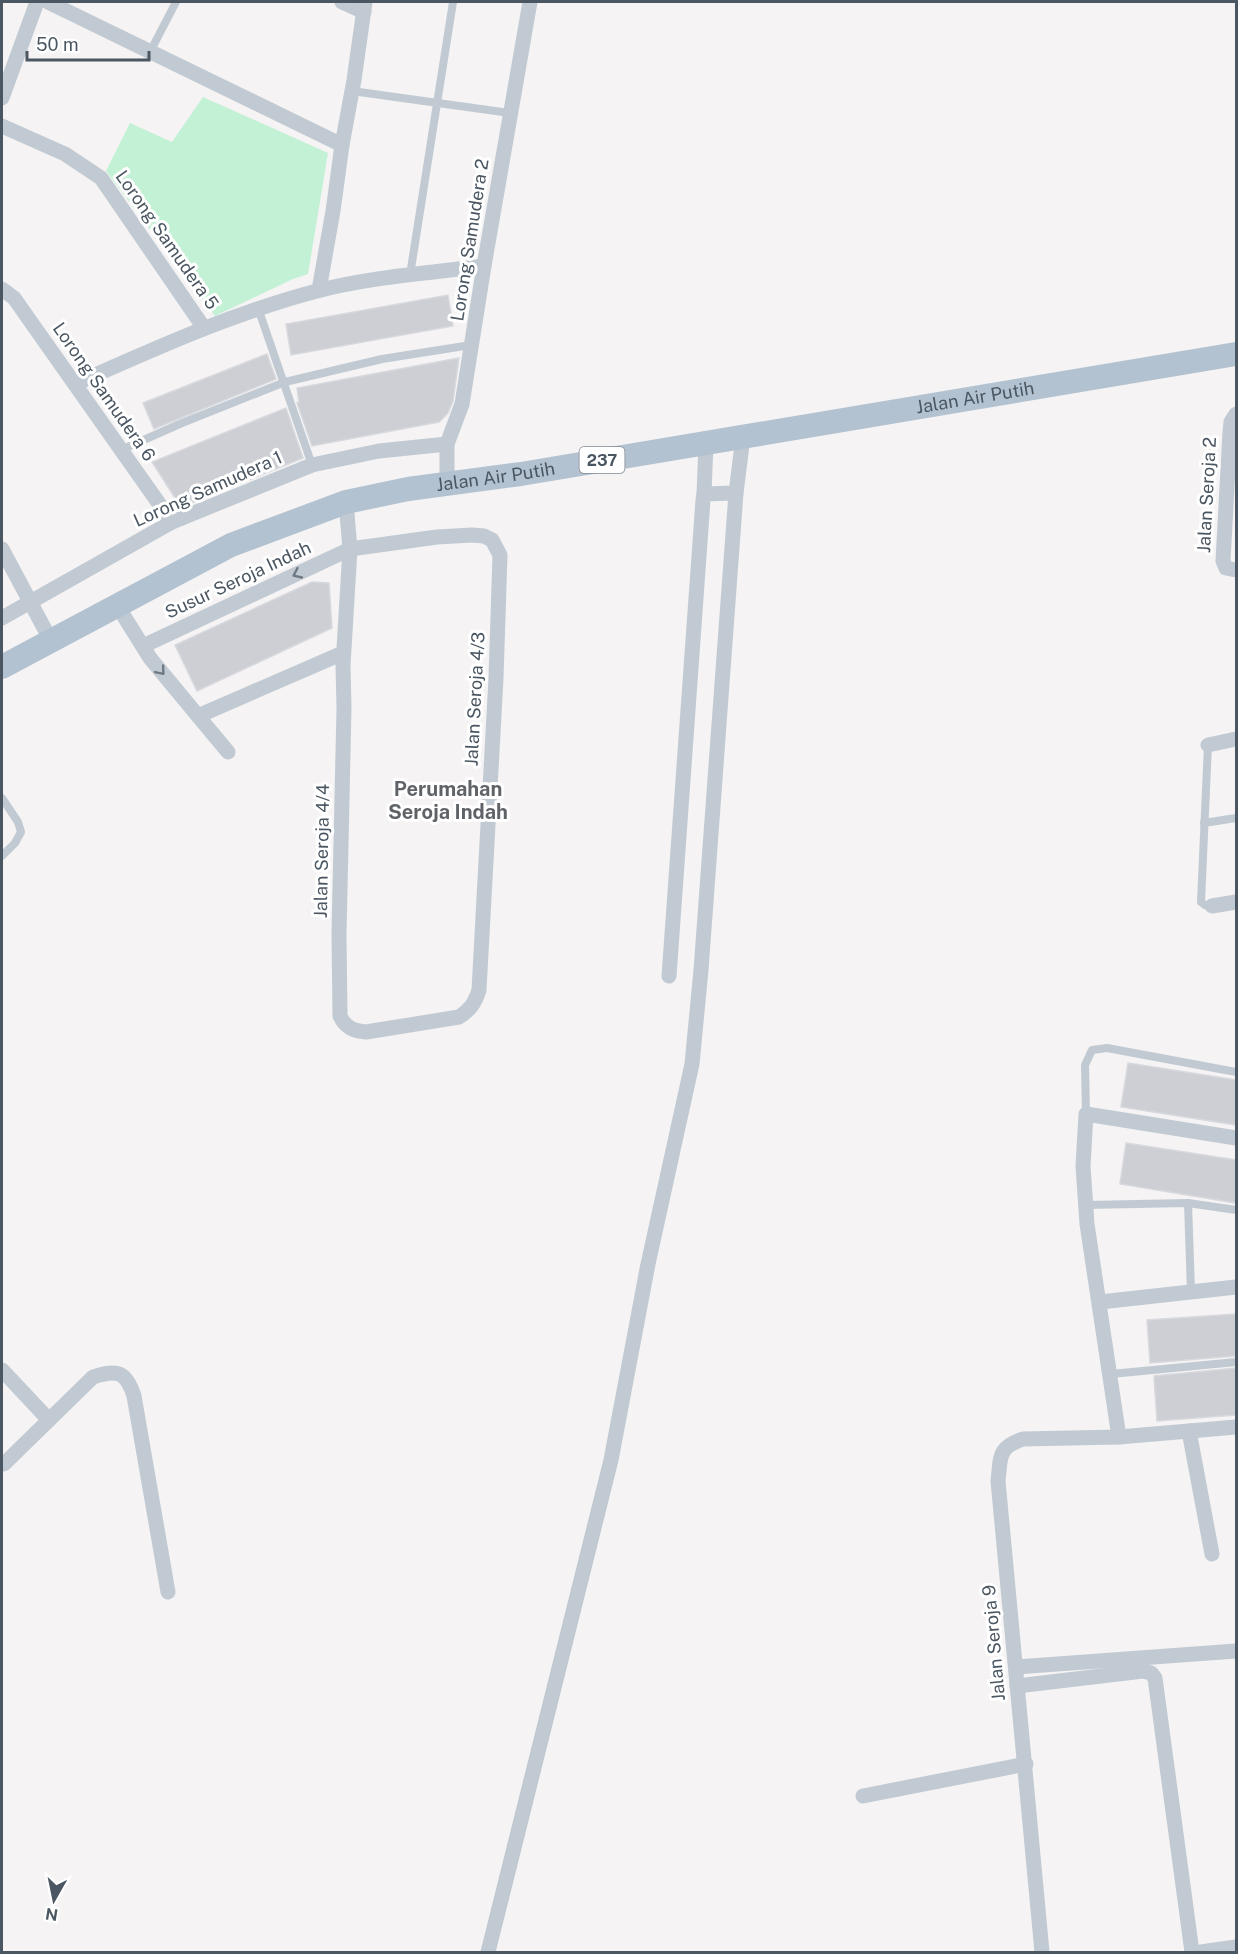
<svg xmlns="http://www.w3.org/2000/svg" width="1238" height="1954" font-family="'Public Sans',sans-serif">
<rect width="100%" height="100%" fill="#f5f3f3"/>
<polygon fill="#c3f1d5" points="203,97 328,153 308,274 293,279 215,316 106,171 130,123 172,142"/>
<g fill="#cdcfd5" stroke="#d7d9de" stroke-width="1.5">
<polygon points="448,295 453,326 291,355 286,324"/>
<polygon points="267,354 276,379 154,429 143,403"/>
<polygon points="459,358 453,401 448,413 439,422 312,446 297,403 299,402 297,388"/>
<polygon points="286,408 303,458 185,506 179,504 152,462"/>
<polygon points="312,582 329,583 332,628 197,691 175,645"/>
<polygon points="1128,1063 1236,1080 1236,1125 1121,1107"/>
<polygon points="1126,1143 1236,1160 1236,1203 1120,1184"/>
<polygon points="1236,1314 1236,1356 1150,1363 1147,1320"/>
<polygon points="1236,1368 1236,1415 1157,1421 1154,1376"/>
</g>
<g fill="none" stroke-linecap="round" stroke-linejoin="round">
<g stroke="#c1cad2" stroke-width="8">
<polyline points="150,52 176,2"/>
<polyline points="352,91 510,113"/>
<polyline points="410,275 453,2"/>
<polyline points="258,308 312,465"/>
<polyline points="121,450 182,423 285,382 382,359 471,345"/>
<polyline points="1208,745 1201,902 1205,905 1212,906"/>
<polyline points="2,798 18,822 21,832 15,843 2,856"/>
<polyline points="1204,823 1236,818"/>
<polyline points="1086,1114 1085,1065 1092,1050 1107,1048 1236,1072"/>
<polyline points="1188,1203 1191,1292"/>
<polyline points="1086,1205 1188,1203 1236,1210"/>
<polyline points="1111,1374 1236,1362"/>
</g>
<g stroke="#c1cad2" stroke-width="15">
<polyline points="48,2 342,145"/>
<polyline points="342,2 364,12"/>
<polyline points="2,98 37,2"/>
<polyline points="2,126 65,154 101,178 204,328"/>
<polyline points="2,289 14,298 172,522"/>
<polyline points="319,290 333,211 342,145 354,80 365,2"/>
<path d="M 75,384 C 154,349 233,313 317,291 C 371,277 429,273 484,266"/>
<polyline points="1236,414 1231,422 1230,432 1223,561 1226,568 1236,570"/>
<polyline points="447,483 447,444 462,404 484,266 530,2"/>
<polyline points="704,494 706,443"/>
<polyline points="2,549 50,639"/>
<polyline points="117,605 150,658 198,716 343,653"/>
<polyline points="2,618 172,522 312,465 379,451 447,444"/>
<path d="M 143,646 L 350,549 L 437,537 L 472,535 L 484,536 L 492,540 L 500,555 L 496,678 L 479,990 C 475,1003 470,1010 459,1017 L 366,1032 C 353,1031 345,1027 340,1016 L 339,934 L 344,708 L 343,665 L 350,549 L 346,502"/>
<polyline points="198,716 228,752"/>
<polyline points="1208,745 1236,739"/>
<polyline points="1212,906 1236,902"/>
<polyline points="669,976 703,500 704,494 736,493"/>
<polyline points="1100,1302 1236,1287"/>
<polyline points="2,1370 49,1420"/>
<polyline points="1189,1431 1212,1554"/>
<polyline points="1119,1437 1087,1224 1083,1166 1086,1114 1236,1138"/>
<path d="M 4,1464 L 93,1377 C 117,1369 126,1371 134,1396 L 168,1592"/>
<polyline points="1016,1667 1236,1651"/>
<polyline points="1017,1686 1143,1671 1151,1673 1155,1678 1192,1952"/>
<polyline points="863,1796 1026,1764"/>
<polyline points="488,1952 611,1460 648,1264 692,1064 701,970 736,493 743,437"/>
<path d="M 1042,1952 L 998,1481 C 1001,1457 997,1448 1023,1439 L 1119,1437 L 1236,1427"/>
<polyline points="1201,1952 1236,1947"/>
</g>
<path stroke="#b3c2d1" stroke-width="24" id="s1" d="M 2,667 L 231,545 L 346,502 L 408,489 L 521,474 L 1236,354"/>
</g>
<defs><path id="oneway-chevron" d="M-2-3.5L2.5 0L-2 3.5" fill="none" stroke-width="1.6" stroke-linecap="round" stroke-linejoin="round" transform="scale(1.5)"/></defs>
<g stroke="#6e7983">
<use href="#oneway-chevron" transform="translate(297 574) rotate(155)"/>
<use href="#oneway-chevron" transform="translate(161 671) rotate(50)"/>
</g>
<g text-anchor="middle" stroke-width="6" stroke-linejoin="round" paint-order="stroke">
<rect fill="#fff" stroke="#808990" stroke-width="1.5" x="579.5" y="447" width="45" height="26" rx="4.5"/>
<g font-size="16" font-weight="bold" fill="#4a5661">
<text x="602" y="466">237</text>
</g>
<g font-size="18" fill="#4a5661" stroke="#fff">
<text transform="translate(167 240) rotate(55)" y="6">Lorong Samudera 5</text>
<text transform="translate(470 240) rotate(-81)" y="6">Lorong Samudera 2</text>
<text transform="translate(104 392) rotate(55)" y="6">Lorong Samudera 6</text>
<text dy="6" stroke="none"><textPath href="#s1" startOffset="1020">Jalan Air Putih</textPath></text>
<text dy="6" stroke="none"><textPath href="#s1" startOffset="534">Jalan Air Putih</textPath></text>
<text transform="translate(208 489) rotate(-24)" y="6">Lorong Samudera 1</text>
<text transform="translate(1207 495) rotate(-87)" y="6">Jalan Seroja 2</text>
<text transform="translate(238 580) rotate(-25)" y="6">Susur Seroja Indah</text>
<text transform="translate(475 699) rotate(-87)" y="6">Jalan Seroja 4/3</text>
<text transform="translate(322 851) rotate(-89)" y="6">Jalan Seroja 4/4</text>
<text transform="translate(994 1643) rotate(-95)" y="6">Jalan Seroja 9</text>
</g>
<g font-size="20" font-weight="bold" fill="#5f6368" stroke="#fff">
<text x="448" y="796">Perumahan<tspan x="448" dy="23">Seroja Indah</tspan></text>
</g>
</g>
<rect width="1238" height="1954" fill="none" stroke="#4a5661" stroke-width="6"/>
<g transform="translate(54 1900) rotate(189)" stroke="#ffffff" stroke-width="4.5" paint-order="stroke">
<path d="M0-4.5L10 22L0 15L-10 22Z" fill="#4a5661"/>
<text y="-9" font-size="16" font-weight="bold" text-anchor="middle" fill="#4a5661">N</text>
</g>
<path d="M27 51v9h122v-9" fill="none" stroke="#4a5661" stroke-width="3"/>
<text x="36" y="51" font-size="18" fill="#4a5661" stroke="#ffffff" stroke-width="4.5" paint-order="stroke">50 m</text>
</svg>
